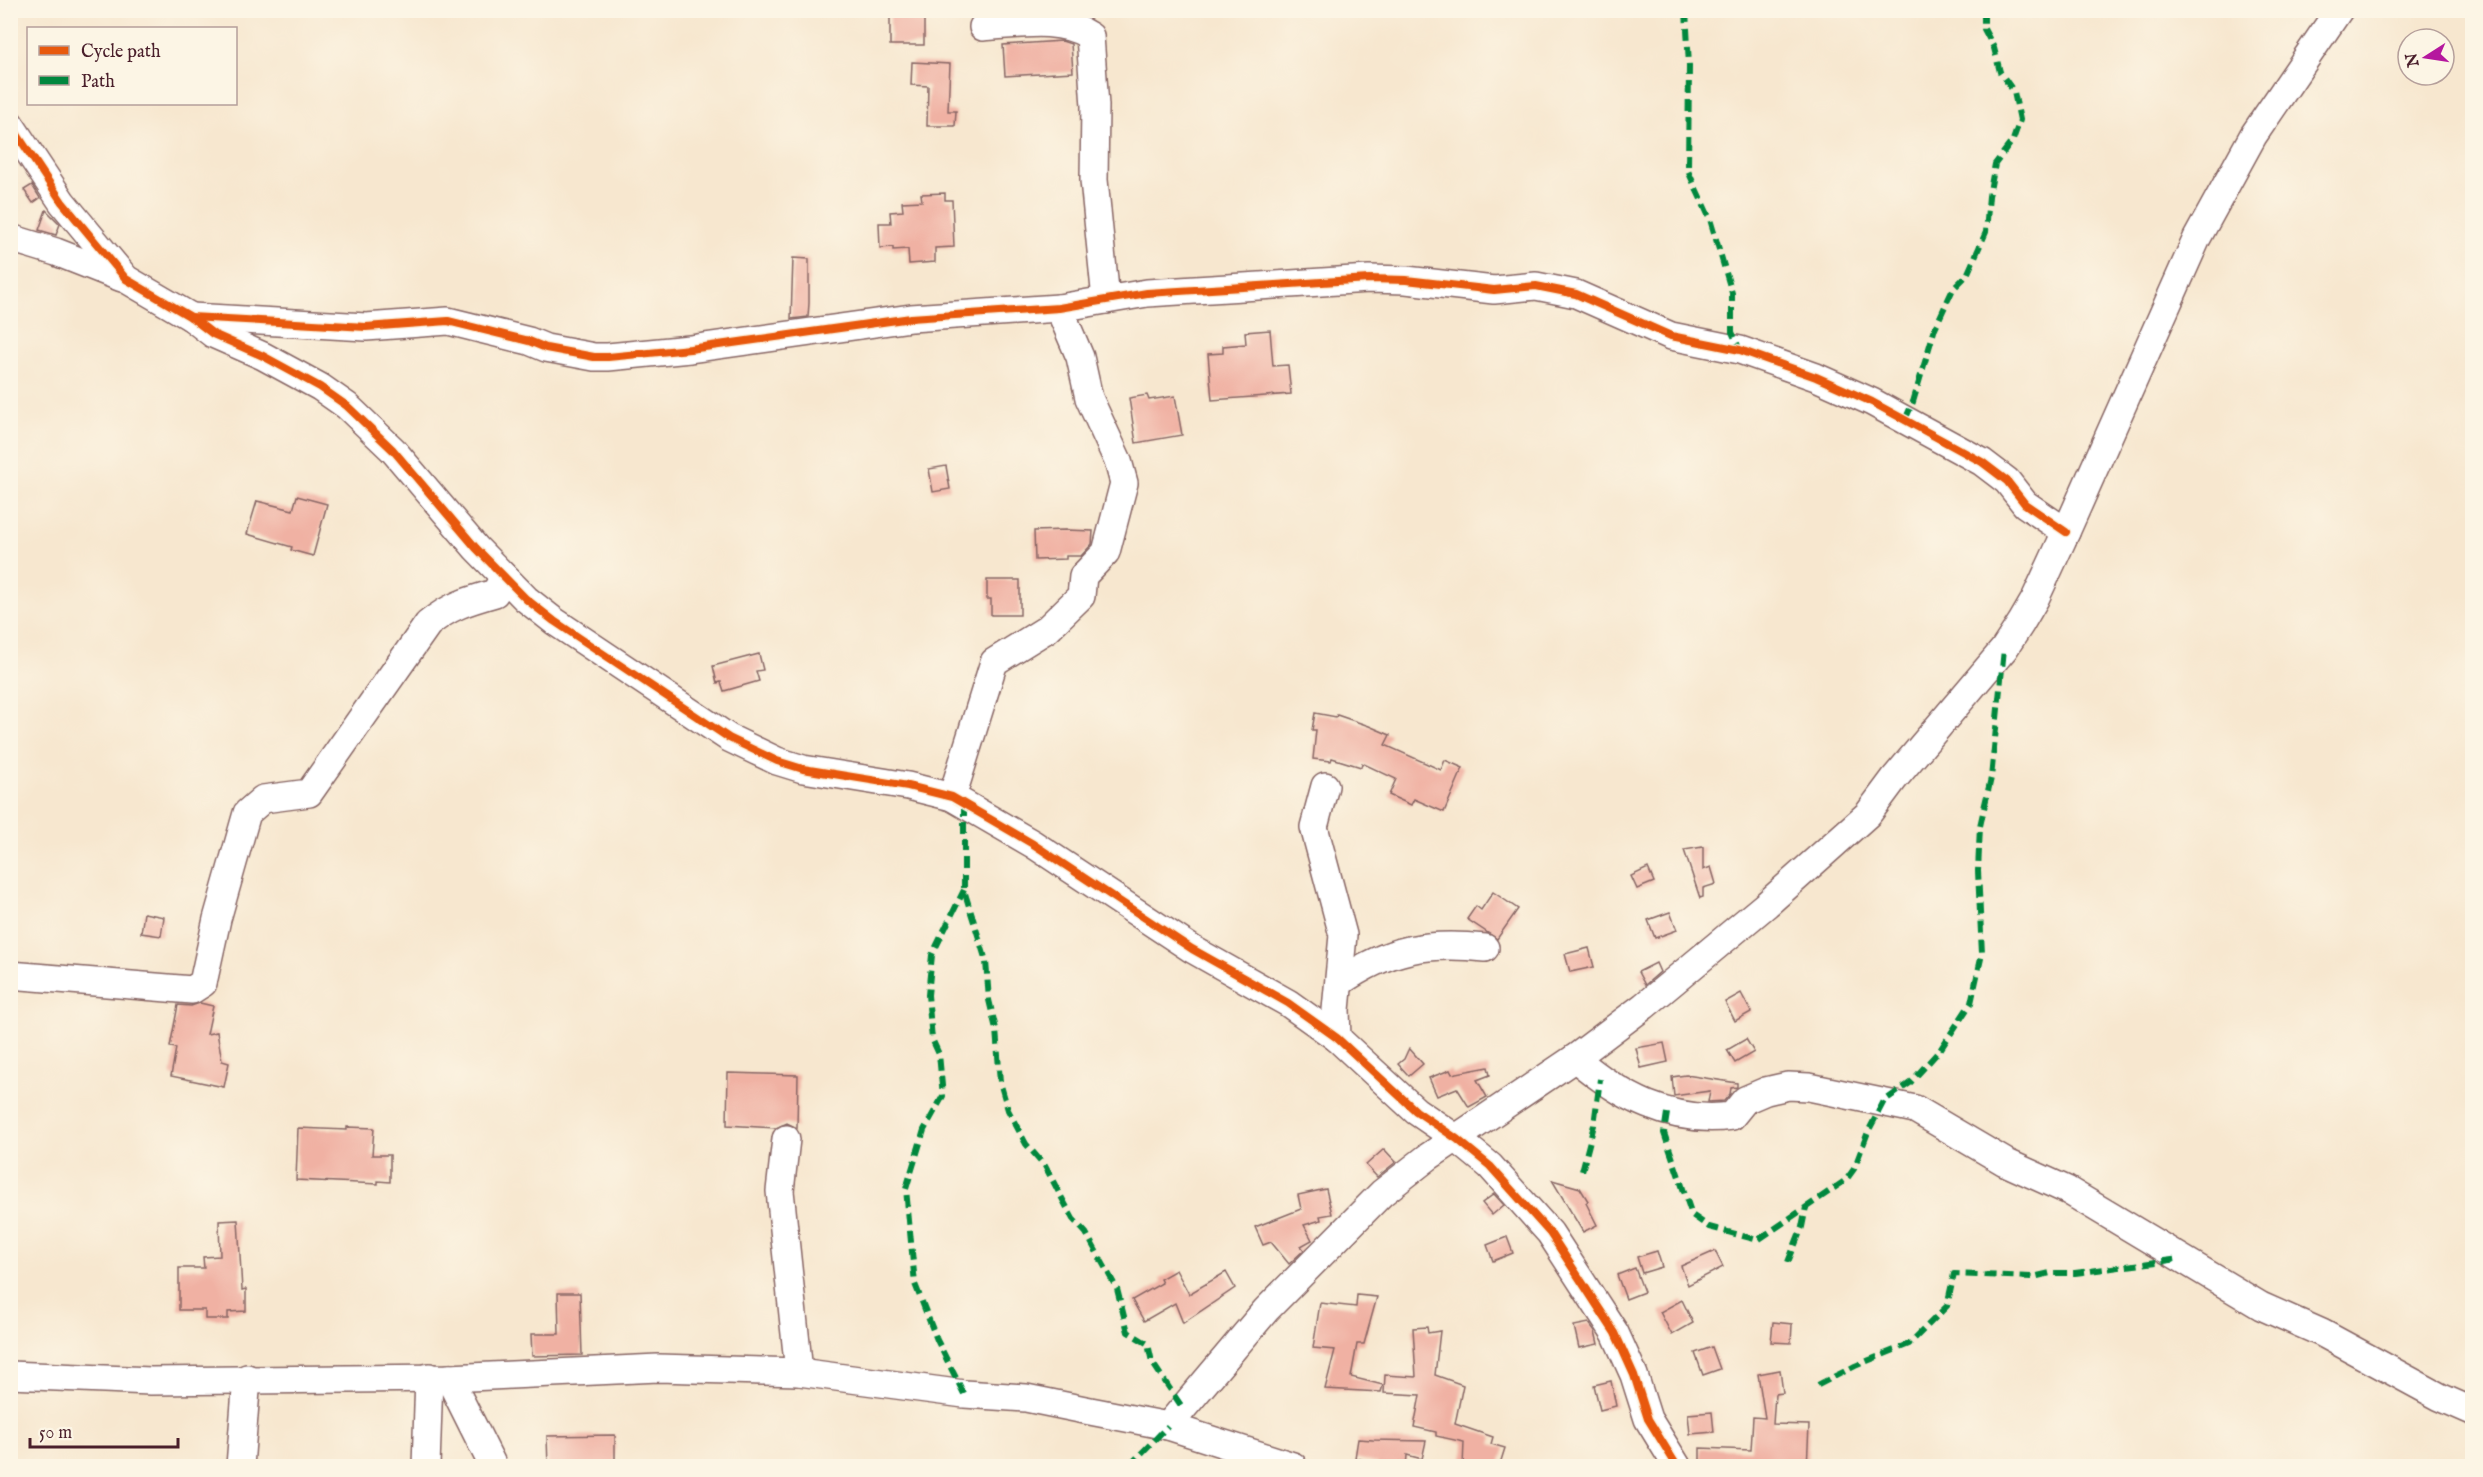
<svg xmlns="http://www.w3.org/2000/svg" width="2483" height="1477" font-family="'IM FELL English',serif">
<rect width="100%" height="100%" fill="#fcf5e5"/>
<filter id="ink" filterUnits="userSpaceOnUse"><feTurbulence type="fractalNoise" baseFrequency=".0167" numOctaves="2"/><feDisplacementMap in="SourceGraphic" scale="12" xChannelSelector="R" yChannelSelector="G"/><feConvolveMatrix kernelMatrix="1 2 1 2 8 2 1 2 1" color-interpolation-filters="sRGB"/></filter>
<filter id="wash" filterUnits="userSpaceOnUse"><feTurbulence type="fractalNoise" baseFrequency=".008" numOctaves="4" result="noise"/><feDisplacementMap in="SourceGraphic" scale="24" xChannelSelector="R" yChannelSelector="G"/><feGaussianBlur stdDeviation="1.35" result="paint"/><feColorMatrix in="noise" values="0 0 0 0 0 0 0 0 0 0 0 0 0 0 0 0 0 1.4 0 .05"/><feComposite in="paint" operator="in"/></filter>
<g filter="url(#wash)">
<rect width="100%" height="100%" fill="#f7e7cf"/>
<g id="blocks">
<g fill="#f0b1a3">
<polygon points="890,10 917,10 917,18 924,18 924,45 890,45"/>
<polygon points="1062,41 1071,44 1073,72 1005,76 1003,45"/>
<polygon points="912,62 950,64 948,111 956,111 955,126 927,126 928,86 911,85"/>
<polygon points="32,185 40,198 33,203 24,190"/>
<polygon points="945,193 945,200 952,200 954,247 935,248 935,262 909,264 908,249 893,250 893,247 880,248 879,223 891,223 890,212 903,211 902,202 922,201 921,194"/>
<polygon points="46,210 60,224 56,235 39,230"/>
<polygon points="793,258 809,259 809,303 808,317 791,319"/>
<polygon points="1270,330 1273,366 1288,365 1291,394 1212,400 1208,354 1223,353 1223,346 1246,344 1245,332"/>
<polygon points="1147,395 1149,400 1175,396 1182,435 1136,443 1129,398"/>
<polygon points="946,466 950,489 933,492 929,469"/>
<polygon points="297,496 327,504 313,556 291,550 292,547 247,534 257,501 293,510"/>
<polygon points="1065,530 1093,531 1092,544 1081,556 1066,556 1066,559 1035,560 1034,531"/>
<polygon points="987,580 1020,580 1020,615 991,615 991,599 987,599"/>
<polygon points="759,654 763,670 756,671 759,681 724,691 721,682 717,683 713,666"/>
<polygon points="1315,713 1336,717 1337,715 1369,726 1390,735 1385,745 1441,770 1445,760 1463,768 1444,812 1414,799 1411,805 1389,795 1396,779 1362,763 1361,767 1332,758 1331,761 1313,759 1316,730 1312,730"/>
<polygon points="1703,847 1703,870 1711,867 1716,884 1703,888 1703,897 1700,898 1684,850"/>
<polygon points="1648,868 1654,882 1637,889 1631,876"/>
<polygon points="1493,892 1518,909 1497,939 1467,919 1476,906 1481,910"/>
<polygon points="1670,912 1677,930 1655,938 1648,920"/>
<polygon points="144,913 164,917 161,936 141,933"/>
<polygon points="1589,948 1594,967 1570,972 1565,954"/>
<polygon points="1656,963 1660,972 1645,985 1638,972"/>
<polygon points="1741,993 1751,1012 1735,1021 1725,1002"/>
<polygon points="200,1003 213,1006 207,1034 217,1032 222,1061 229,1063 224,1087 171,1076 176,1048 170,1047 178,1005 191,1006"/>
<polygon points="1746,1039 1754,1052 1735,1063 1727,1050"/>
<polygon points="1664,1043 1668,1062 1641,1068 1636,1048"/>
<polygon points="1409,1048 1423,1064 1409,1076 1398,1064 1404,1059"/>
<polygon points="1488,1067 1490,1075 1477,1080 1487,1097 1469,1107 1457,1088 1437,1096 1429,1078 1450,1070 1452,1074"/>
<polygon points="728,1073 798,1075 797,1128 787,1123 776,1128 727,1125"/>
<polygon points="1686,1075 1737,1083 1737,1087 1731,1088 1730,1094 1724,1101 1708,1102 1710,1091 1674,1096 1672,1077"/>
<polygon points="347,1127 374,1128 372,1155 390,1155 390,1182 378,1181 378,1184 296,1180 298,1128 347,1130"/>
<polygon points="1384,1149 1396,1162 1377,1177 1366,1165"/>
<polygon points="1552,1180 1580,1188 1588,1201 1586,1203 1597,1225 1583,1232"/>
<polygon points="1326,1189 1332,1214 1320,1216 1321,1220 1304,1225 1312,1240 1301,1246 1304,1250 1289,1264 1271,1242 1263,1245 1255,1227 1301,1209 1298,1195"/>
<polygon points="1494,1194 1504,1205 1492,1215 1482,1203"/>
<polygon points="238,1220 242,1290 246,1289 246,1311 228,1312 228,1319 205,1319 205,1310 179,1310 179,1268 204,1268 203,1257 220,1256 219,1221"/>
<polygon points="1507,1237 1513,1253 1493,1261 1487,1245"/>
<polygon points="1657,1251 1662,1267 1642,1273 1637,1257"/>
<polygon points="1715,1251 1723,1267 1688,1285 1681,1266"/>
<polygon points="1635,1268 1644,1292 1626,1299 1617,1275"/>
<polygon points="1176,1270 1189,1294 1226,1272 1235,1288 1183,1323 1175,1303 1144,1321 1132,1300 1162,1283 1160,1279"/>
<polygon points="558,1293 580,1293 582,1355 532,1356 531,1334 559,1334"/>
<polygon points="1357,1295 1377,1297 1364,1344 1357,1344 1351,1377 1383,1385 1381,1392 1325,1389 1335,1350 1313,1348 1320,1303 1356,1307"/>
<polygon points="1682,1300 1693,1323 1672,1335 1660,1312"/>
<polygon points="1773,1322 1792,1324 1791,1343 1771,1342"/>
<polygon points="1589,1323 1595,1331 1598,1344 1579,1348 1574,1326"/>
<polygon points="1427,1327 1428,1333 1440,1331 1435,1375 1463,1385 1455,1424 1493,1437 1491,1444 1505,1448 1499,1467 1463,1467 1464,1442 1436,1436 1436,1432 1414,1427 1420,1395 1384,1393 1385,1375 1416,1377 1413,1328"/>
<polygon points="1712,1347 1720,1369 1703,1375 1695,1353"/>
<polygon points="1780,1370 1783,1393 1775,1394 1773,1424 1809,1425 1807,1467 1700,1466 1700,1448 1751,1450 1753,1417 1765,1418 1758,1374"/>
<polygon points="1611,1381 1616,1406 1600,1410 1594,1385"/>
<polygon points="1712,1412 1714,1432 1690,1434 1688,1414"/>
<polygon points="615,1435 615,1467 548,1467 547,1436"/>
<polygon points="1358,1439 1373,1440 1426,1441 1422,1459 1407,1455 1406,1467 1377,1467 1377,1463 1355,1458"/>
</g>
</g>
</g>
<g filter="url(#ink)">
<use href="#blocks" fill-opacity="0" stroke="#876564" stroke-width="1.5"/>
<g fill="none" stroke-linecap="round" stroke-linejoin="round">
<defs>
<g id="minor">
<path d="M 983,27 C 1017,25 1059,16 1090,36 L 1095,106 L 1094,180 L 1106,300"/>
<polyline points="10,124 62,202 126,279 191,317 213,334 263,356 320,387 347,406 393,450 476,548 526,599 554,621 729,738 777,761 803,769 908,786 952,797 1033,844 1192,949 1288,1003 1337,1038 1416,1111 1457,1139 1490,1166 1550,1233 1615,1333 1634,1375 1648,1419 1677,1466"/>
<polyline points="10,238 56,252 122,278"/>
<polyline points="191,317 366,327 448,321 529,341 546,348 594,357 608,357 690,349 911,318 1059,308 1147,293 1369,279 1406,280 1494,290 1536,286 1576,294 1671,336 1740,350 1816,377 1872,402 1982,462 2007,481 2025,504 2066,532"/>
<polyline points="1325,786 1314,827 1343,935 1336,1010 1337,1038"/>
<polyline points="952,797 994,662 1047,629 1081,596 1083,576 1106,552 1124,483 1118,461 1089,398 1080,357 1059,308"/>
<path d="M 10,975 L 192,990 L 203,983 L 217,919 L 247,813 L 263,799 L 309,793 L 428,624 C 450,606 467,601 495,593 L 504,577"/>
<path d="M 1340,982 C 1389,948 1427,942 1485,948"/>
<path d="M 1575,1058 C 1621,1097 1670,1124 1732,1116 L 1745,1100 L 1766,1091 L 1788,1086 L 1809,1087 L 1915,1109 L 2005,1162 L 2067,1190 L 2261,1306 L 2322,1333 L 2440,1397 L 2472,1411"/>
<polyline points="786,1139 780,1191 799,1372"/>
<polyline points="10,1375 151,1381 449,1378 658,1368 799,1372 964,1394 1026,1398 1085,1410 1168,1426 1293,1466"/>
<polyline points="449,1378 493,1466"/>
<polyline points="1168,1426 1266,1310 1382,1193 1428,1157 1575,1058 1644,1006 1767,904 1868,814 1894,779 2004,649 2021,623 2035,599 2066,532 2197,238 2253,136 2339,10"/>
<polyline points="240,1466 247,1378"/>
<polyline points="426,1466 429,1377"/>
</g>
</defs>
<use href="#minor" stroke="#876564" stroke-width="30"/>
<use href="#minor" stroke="#fff" stroke-width="27"/>
<g stroke="#00873e" stroke-width="6" stroke-dasharray="12 6" stroke-linecap="butt">
<polyline points="1686,10 1689,66 1688,171 1710,219 1732,293 1732,332 1740,350"/>
<polyline points="1905,420 1913,402 1935,328 1953,289 1967,275 1986,232 1989,196 1995,164 2013,140 2020,120 2014,92 2000,72 1994,48 1984,29 1984,10"/>
<polyline points="964,804 964,890 986,961 989,1000 996,1029 1000,1082 1008,1110 1026,1144 1045,1166 1073,1219 1086,1233 1117,1289 1128,1332 1148,1344 1152,1362 1182,1407"/>
<polyline points="1667,1113 1664,1133 1692,1215 1709,1227 1758,1240 1846,1180 1854,1169 1868,1132 1884,1101 1910,1083 1940,1050 1971,1003 1982,954 1978,871 1980,826 1991,778 2004,649"/>
<polyline points="1582,1171 1594,1125 1600,1079"/>
<polyline points="1788,1262 1802,1227 1806,1207"/>
<polyline points="1818,1385 1855,1366 1909,1344 1947,1306 1954,1274 2033,1277 2050,1273 2075,1273 2179,1259"/>
<polyline points="964,1394 937,1340 915,1284 906,1189 924,1130 943,1096 939,1054 932,1039 928,995 932,955 964,890"/>
<polyline points="1129,1466 1168,1426"/>
</g>
<defs>
<g id="cycleway">
<polyline points="10,124 62,202 126,279 191,317 213,334 263,356 320,387 347,406 393,450 476,548 526,599 554,621 729,738 777,761 803,769 908,786 952,797 1033,844 1192,949 1288,1003 1337,1038 1416,1111 1457,1139 1490,1166 1550,1233 1615,1333 1634,1375 1648,1419 1677,1466"/>
<polyline points="191,317 366,327 448,321 529,341 546,348 594,357 608,357 690,349 911,318 1059,308 1147,293 1369,279 1406,280 1494,290 1536,286 1576,294 1671,336 1740,350 1816,377 1872,402 1982,462 2007,481 2025,504 2066,532"/>
</g>
</defs>
<use href="#cycleway" stroke="#fcf5e5" stroke-width="11"/>
<use href="#cycleway" stroke="#e8590c" stroke-width="8"/>
</g>
</g>
<rect width="2483" height="1477" fill="none" stroke="#fcf5e5" stroke-width="36"/>
<rect x="27" y="27" width="210" height="78" fill="#fcf5e5" stroke="#b59f9b" stroke-width="1.5"/>
<rect x="39" y="46" width="30" height="9" fill="#e8590c" stroke="#b59f9b" stroke-width="1.5"/>
<text x="81" y="57" font-size="18" fill="#4a1f2b">Cycle path</text>
<rect x="39" y="76" width="30" height="9" fill="#00873e" stroke="#b59f9b" stroke-width="1.5"/>
<text x="81" y="87" font-size="18" fill="#4a1f2b">Path</text>
<g transform="translate(2426 57) rotate(258)"><circle r="28" fill="#fcf5e5" stroke="#b59f9b" stroke-width="1.5"/>
<path d="M0-4.5L10 22L0 15L-10 22Z" fill="#b5179e"/>
<text y="-9" font-size="16" font-weight="bold" text-anchor="middle" fill="#4a1f2b">N</text>
</g>
<path d="M30 1438v9h148v-9" fill="none" stroke="#4a1f2b" stroke-width="3"/>
<text x="39" y="1438" font-size="18" fill="#4a1f2b" stroke="#fcf5e5" stroke-width="4.5" paint-order="stroke">50 m</text>
</svg>
